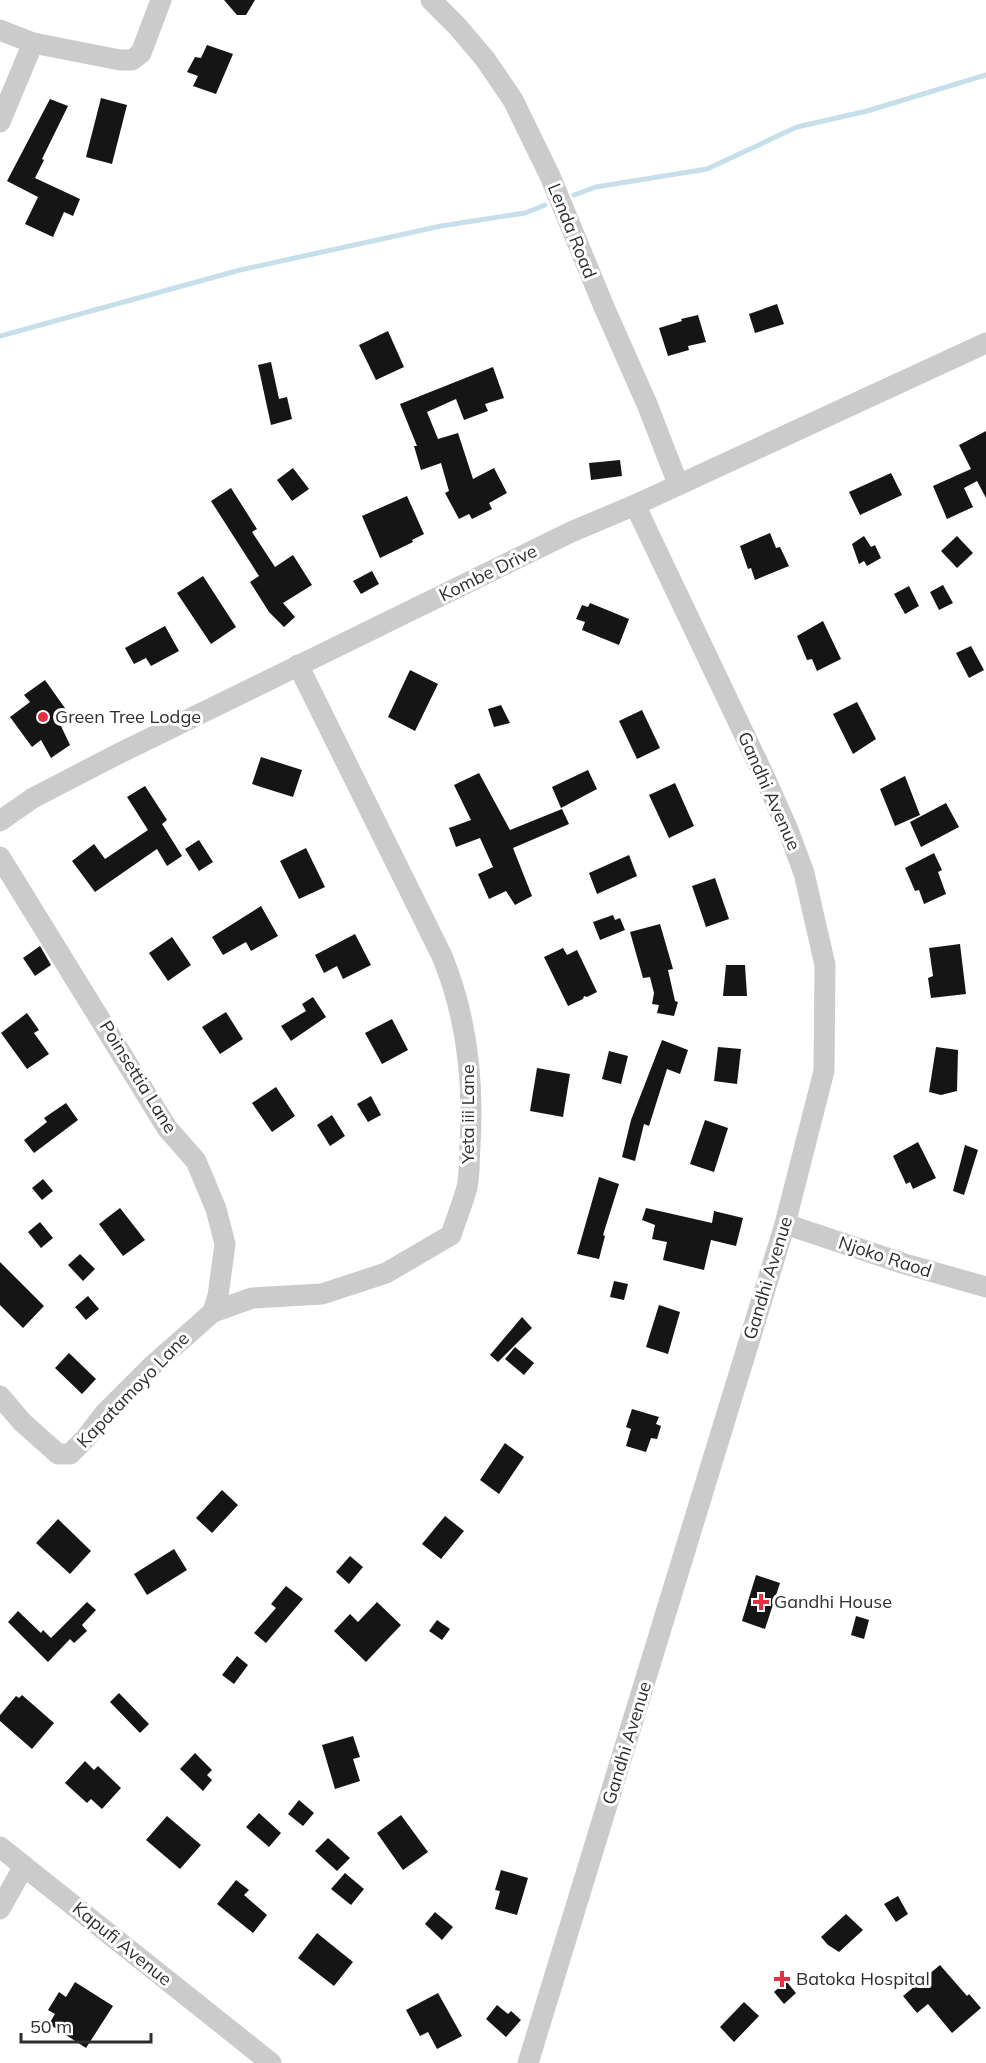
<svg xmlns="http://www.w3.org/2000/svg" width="986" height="2063" font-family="Mulish,sans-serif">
<rect width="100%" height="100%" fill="#fff"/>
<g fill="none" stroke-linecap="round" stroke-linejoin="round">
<g stroke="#c7dfeb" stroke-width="5">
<polyline points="574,195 596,187 707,169 797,127 867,111 986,75"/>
<polyline points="0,336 240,270 441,226 525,213 545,205"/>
</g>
</g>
<g fill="#151515">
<polygon points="224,0 255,0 246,15 237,15"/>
<polygon points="207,45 233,54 216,94 193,86 198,76 187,72 195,57 201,58"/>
<polygon points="101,98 127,105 112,164 86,157"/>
<polygon points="50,99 68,106 42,159 44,160 35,178 80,199 73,216 64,212 53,237 25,224 38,197 7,181"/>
<polygon points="777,304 784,324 755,333 749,314"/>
<polygon points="698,315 706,342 688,346 689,350 668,356 659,328 682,321 681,319"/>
<polygon points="388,331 404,367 376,380 359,345"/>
<polygon points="271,362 279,399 287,397 292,419 271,425 258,365"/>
<polygon points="493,367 504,398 485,404 488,411 464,420 456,399 427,412 438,439 458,433 473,479 494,468 507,493 489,503 492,509 472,519 469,514 459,519 445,493 449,491 441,463 421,470 414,446 417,446 400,404"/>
<polygon points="986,431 986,498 977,481 964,488 973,507 947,519 933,486 971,469 959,445"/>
<polygon points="620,460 622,476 591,480 589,463"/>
<polygon points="293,468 309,489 292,501 277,480"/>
<polygon points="891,473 902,495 860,515 849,492"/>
<polygon points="231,488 257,529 252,532 275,567 293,555 312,585 283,603 295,617 284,627 269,612 250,582 259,576 211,501"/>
<polygon points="407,496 424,534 412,540 413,542 380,558 362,516"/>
<polygon points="770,533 776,548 780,547 789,566 755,580 751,568 748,569 740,546"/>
<polygon points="864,536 871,547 875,545 881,558 867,566 864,561 859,564 852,544"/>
<polygon points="957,536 973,553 957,568 941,551"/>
<polygon points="372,571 379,584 361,594 353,581"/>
<polygon points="203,576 236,627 211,644 177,593"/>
<polygon points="943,585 953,603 939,610 930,592"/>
<polygon points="909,586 919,606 905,614 894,594"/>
<polygon points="590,603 629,619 619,645 582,630 585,622 576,619 582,605 588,607"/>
<polygon points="823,621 841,659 817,671 812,659 807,660 797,636"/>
<polygon points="165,626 179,651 151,666 146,658 134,664 125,648"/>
<polygon points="971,646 984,670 969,678 956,653"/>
<polygon points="410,670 438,684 415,731 388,717"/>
<polygon points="45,680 72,718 61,726 70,745 51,758 41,740 32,747 10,717 30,702 24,695"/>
<polygon points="857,702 876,739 853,754 833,714"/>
<polygon points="501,705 510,723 494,727 488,709"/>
<polygon points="642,710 660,748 637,759 619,721"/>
<polygon points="261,757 302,770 293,797 252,784"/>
<polygon points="588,770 597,789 561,808 552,787"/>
<polygon points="479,773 510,830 562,809 569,824 513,848 532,896 515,905 506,891 489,899 478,874 493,867 480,838 456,847 449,828 471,820 454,785"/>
<polygon points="905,776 920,815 895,826 880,789"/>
<polygon points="675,783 694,826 669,838 649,795"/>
<polygon points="145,786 167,820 162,824 182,856 167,866 157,849 95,892 72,861 94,844 105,859 148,830 127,797"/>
<polygon points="946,803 959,827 921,847 910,822"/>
<polygon points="199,840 213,862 199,871 185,849"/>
<polygon points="306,848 325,887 299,899 280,861"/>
<polygon points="934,853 942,870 938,872 946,894 924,904 919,890 915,891 905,868"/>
<polygon points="629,855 637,876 597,894 589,873"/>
<polygon points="715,878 729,919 706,927 692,886"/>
<polygon points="261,906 278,936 251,951 246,942 223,955 212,937"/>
<polygon points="613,915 615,920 620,918 625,930 600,940 593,922"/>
<polygon points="660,924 673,969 668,970 675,1001 678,1002 674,1016 657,1013 659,1005 652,1004 654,993 650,977 643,978 630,932"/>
<polygon points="355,934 371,965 343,979 337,966 324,973 315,955"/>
<polygon points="172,937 191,965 168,981 149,953"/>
<polygon points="960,944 966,994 931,998 928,978 933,976 929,948"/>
<polygon points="40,946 51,965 35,976 23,958"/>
<polygon points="563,948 567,955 577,950 597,992 587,997 584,996 583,999 568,1006 544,957"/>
<polygon points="726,965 745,965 747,996 723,996"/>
<polygon points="313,997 326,1017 291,1041 281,1026 306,1011 302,1004"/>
<polygon points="226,1012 243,1039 220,1054 202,1027"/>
<polygon points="27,1013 39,1030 34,1033 49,1054 27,1069 1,1033"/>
<polygon points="392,1019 408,1050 382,1064 365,1033"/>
<polygon points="662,1040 688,1050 680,1074 667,1069 649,1126 644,1124 635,1161 622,1157 631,1120"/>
<polygon points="718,1047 741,1049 737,1084 714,1081"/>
<polygon points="936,1047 958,1050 957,1091 941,1095 929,1092"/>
<polygon points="609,1051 628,1056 621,1084 602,1079"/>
<polygon points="537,1068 570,1074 563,1117 530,1111"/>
<polygon points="276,1087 295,1116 272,1132 252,1103"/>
<polygon points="371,1096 381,1115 368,1122 357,1104"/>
<polygon points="66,1103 78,1120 34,1153 24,1140 47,1122 44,1118"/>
<polygon points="332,1115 345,1136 330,1146 317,1125"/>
<polygon points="705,1120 728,1128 714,1172 690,1164"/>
<polygon points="918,1142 936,1178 913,1189 910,1182 906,1184 893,1156"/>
<polygon points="965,1145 978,1150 964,1195 953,1191"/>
<polygon points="599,1177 619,1184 603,1235 605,1236 599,1259 577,1254"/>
<polygon points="43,1179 53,1191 42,1200 32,1188"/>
<polygon points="120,1208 145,1240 123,1256 99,1224"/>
<polygon points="646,1208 712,1223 714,1211 743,1218 736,1246 711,1240 704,1270 663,1260 667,1242 652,1239 655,1225 642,1220"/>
<polygon points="40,1222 53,1238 41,1248 28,1232"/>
<polygon points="80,1254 95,1269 83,1281 68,1265"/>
<polygon points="0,1262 44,1306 23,1328 0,1305"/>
<polygon points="614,1281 628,1284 624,1300 610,1297"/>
<polygon points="88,1296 99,1309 86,1320 75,1307"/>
<polygon points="659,1305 680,1312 668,1354 646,1347"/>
<polygon points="522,1317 532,1328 498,1362 490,1355"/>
<polygon points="515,1347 534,1363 524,1375 505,1359"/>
<polygon points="69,1353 96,1379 82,1394 55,1368"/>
<polygon points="632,1409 659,1417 656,1424 661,1426 657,1439 651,1438 646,1452 626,1446 631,1429 626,1427"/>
<polygon points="505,1443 524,1457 499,1494 480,1480"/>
<polygon points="222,1490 238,1505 212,1533 196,1518"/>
<polygon points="445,1516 464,1531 441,1559 422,1544"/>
<polygon points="58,1519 91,1551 70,1574 36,1543"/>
<polygon points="174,1549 187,1570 147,1595 134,1574"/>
<polygon points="350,1556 363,1567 349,1584 336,1572"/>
<polygon points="756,1575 780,1583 765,1629 742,1621"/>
<polygon points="286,1586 303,1599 266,1643 254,1633 276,1608 271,1604"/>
<polygon points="87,1602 96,1610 82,1625 87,1631 74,1643 70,1639 48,1662 8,1622 18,1611 41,1633 43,1630 51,1638"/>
<polygon points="377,1602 401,1625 366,1662 334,1631 350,1614 358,1622"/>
<polygon points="856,1616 869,1620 864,1639 851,1635"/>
<polygon points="437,1620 450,1629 442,1640 429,1631"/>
<polygon points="237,1656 248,1665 234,1684 222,1675"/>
<polygon points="119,1693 149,1724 140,1733 110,1702"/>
<polygon points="22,1695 54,1723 32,1749 0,1721 0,1715 16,1696 19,1698"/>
<polygon points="353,1736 360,1757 353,1759 360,1781 335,1789 322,1745"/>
<polygon points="195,1753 212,1770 207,1775 212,1780 203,1791 180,1769"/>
<polygon points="85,1761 94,1770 98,1766 121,1788 102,1809 91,1799 87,1803 65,1783"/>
<polygon points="299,1800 314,1813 303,1826 288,1814"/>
<polygon points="259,1813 281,1833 269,1847 246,1827"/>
<polygon points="401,1815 428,1852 403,1870 377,1833"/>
<polygon points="167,1816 201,1845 180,1869 146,1840"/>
<polygon points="328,1838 350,1858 337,1871 315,1851"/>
<polygon points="501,1870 528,1878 517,1915 495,1909 500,1891 495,1890"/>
<polygon points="345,1873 364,1889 351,1905 331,1889"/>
<polygon points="236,1880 249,1890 244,1895 267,1915 253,1933 217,1904"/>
<polygon points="898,1896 908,1914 896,1922 884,1904"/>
<polygon points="435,1912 453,1927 442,1940 425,1924"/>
<polygon points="846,1914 863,1930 839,1952 828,1945 821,1937"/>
<polygon points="317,1933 353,1962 334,1986 298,1958"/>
<polygon points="940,1965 967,1996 969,1994 981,2008 952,2033 928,2004 917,2013 903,1996"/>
<polygon points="786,1981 796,1993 784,2004 774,1992"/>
<polygon points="75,1982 113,2006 86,2048 49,2024 55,2014 48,2010 59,1992 66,1997"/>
<polygon points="438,1993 462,2036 437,2049 428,2032 420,2036 406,2010"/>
<polygon points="744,2002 759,2016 734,2042 720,2027"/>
<polygon points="497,2005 508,2014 511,2011 521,2020 506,2037 486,2019"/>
</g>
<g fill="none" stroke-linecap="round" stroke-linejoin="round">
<g stroke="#cbcbcb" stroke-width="21">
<polyline points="431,0 457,26 485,59 513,100 550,176 604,307 647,404 678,484"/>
<polyline points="0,30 33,43 120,60 132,60 141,53 161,0"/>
<polyline points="0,122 33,43"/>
<polyline points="0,821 33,798 116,755 571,532 635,505 986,343"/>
<polyline points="0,857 167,1128 196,1161 216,1209 225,1244 218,1296 213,1312"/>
<polyline points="785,1224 905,1264 986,1287"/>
<path d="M 0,1396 L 22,1422 L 58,1454 L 70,1454 L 85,1439 L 105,1413 L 153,1365 L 213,1312 L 252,1298 L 322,1294 L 386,1273 L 451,1235 C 456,1219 463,1203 467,1187 C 470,1174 469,1159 470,1145 C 474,1080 467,1017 442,956 L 298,665"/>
<polyline points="0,1847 271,2063"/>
<polyline points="0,1909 24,1866"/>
<polyline points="528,2063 785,1224 824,1071 825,965 804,873 788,830 765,778 635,505"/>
</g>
</g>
<g fill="#e43044" stroke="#fff" stroke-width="2">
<circle cx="43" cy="717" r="6"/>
<path d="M758 1593h6v6h6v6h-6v6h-6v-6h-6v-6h6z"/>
<path d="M779 1970h6v6h6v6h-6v6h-6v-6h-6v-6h6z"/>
</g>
<g text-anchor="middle" stroke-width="6" stroke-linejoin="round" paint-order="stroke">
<g font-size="18" fill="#2e2e2e" stroke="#fff">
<text transform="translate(572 231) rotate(68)" y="6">Lenda Road</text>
<text transform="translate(488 573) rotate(-26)" y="6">Kombe Drive</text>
<text transform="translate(769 791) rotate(66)" y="6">Gandhi Avenue</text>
<text transform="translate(138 1077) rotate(58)" y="6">Poinsettia Lane</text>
<text transform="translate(468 1114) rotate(-90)" y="6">Yeta iii Lane</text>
<text transform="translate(885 1257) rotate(18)" y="6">Njoko Raod</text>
<text transform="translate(768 1278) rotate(-73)" y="6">Gandhi Avenue</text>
<text transform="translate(133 1390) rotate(-46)" y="6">Kapatamoyo Lane</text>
<text transform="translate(627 1743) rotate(-73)" y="6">Gandhi Avenue</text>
<text transform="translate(122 1944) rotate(39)" y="6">Kapufi Avenue</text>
</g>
<g font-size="18" fill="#2e2e2e" stroke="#fff" text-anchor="start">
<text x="55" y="723">Green Tree Lodge</text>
<text x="774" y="1608">Gandhi House</text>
<text x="796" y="1985">Batoka Hospital</text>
</g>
</g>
<path d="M21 2033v9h130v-9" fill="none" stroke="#2e2e2e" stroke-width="3"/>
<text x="30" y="2033" font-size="18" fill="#2e2e2e" stroke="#ffffff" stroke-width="4.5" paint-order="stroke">50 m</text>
</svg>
